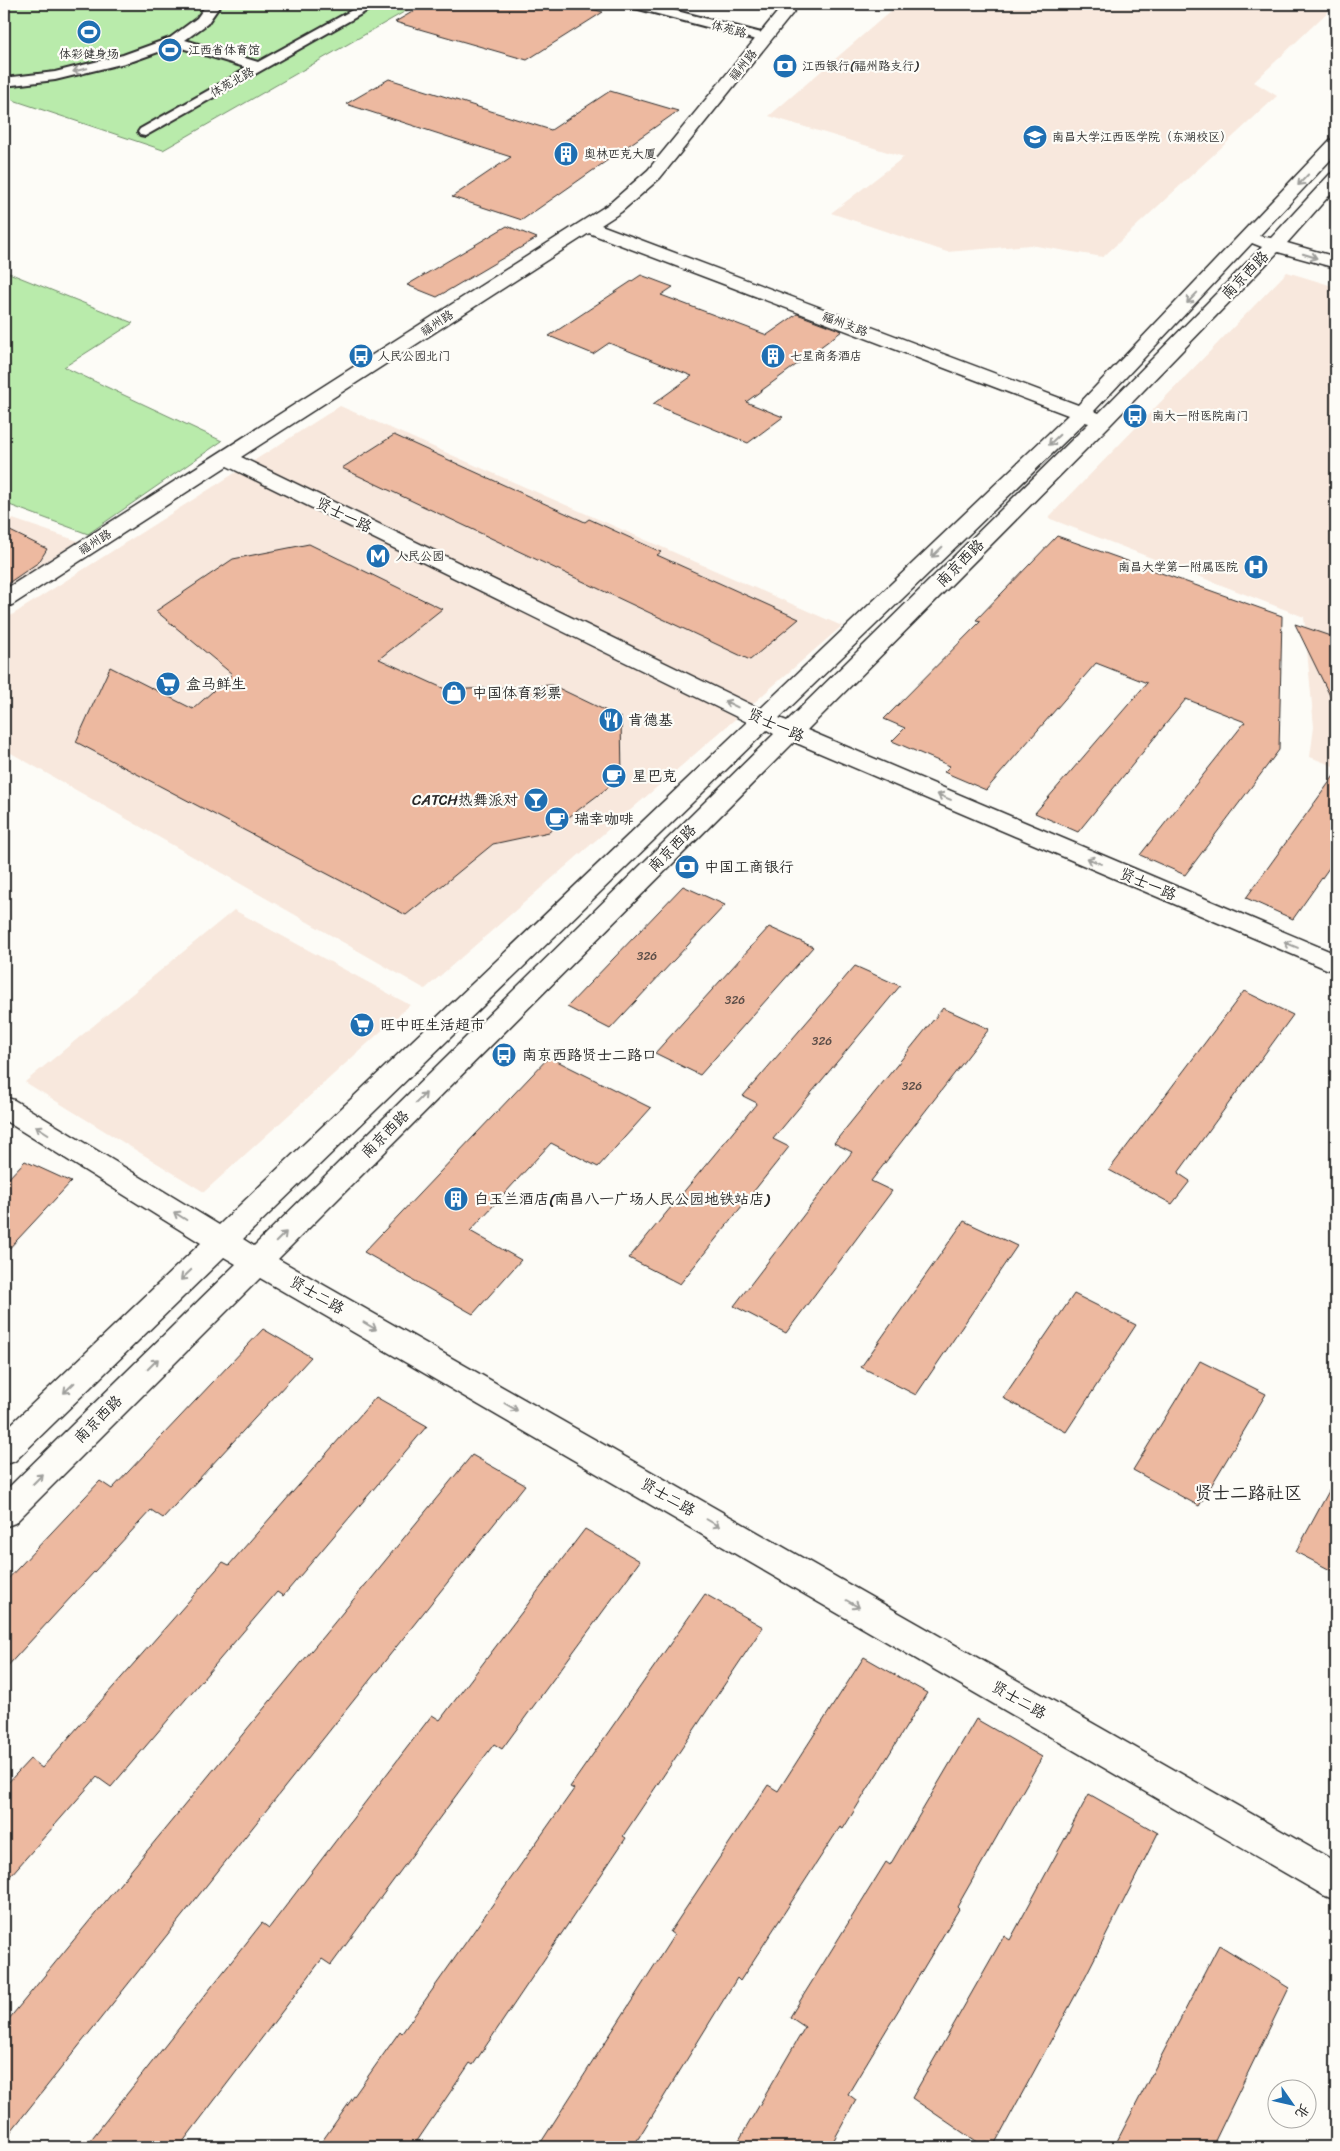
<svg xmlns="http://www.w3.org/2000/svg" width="1340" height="2151" font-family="Sriracha,'LXGW WenKai TC',sans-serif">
<rect width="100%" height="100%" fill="#fdfcf7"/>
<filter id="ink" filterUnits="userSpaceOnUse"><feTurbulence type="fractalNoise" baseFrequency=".02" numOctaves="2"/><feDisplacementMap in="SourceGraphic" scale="10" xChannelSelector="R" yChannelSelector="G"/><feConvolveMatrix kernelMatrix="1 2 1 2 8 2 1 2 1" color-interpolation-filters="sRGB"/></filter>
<g filter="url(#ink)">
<g fill="#f8e8dd">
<polygon points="899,4 1336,4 1254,82 1277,96 1103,257 1030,245 947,252 831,213 904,157 769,116"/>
<polygon points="1287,272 1336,287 1336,767 1310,757 1314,727 1304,617 1048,518"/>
<polygon points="340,406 842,626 425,989 4,749 4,620"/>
<polygon points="4,516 78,541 4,588"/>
<polygon points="234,910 410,1005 204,1192 25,1082"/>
</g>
<g fill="#b9ebab" stroke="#728b6b">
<polygon points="4,4 418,4 163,150 4,97"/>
<polygon points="4,271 133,323 64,367 222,441 88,534 4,503"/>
</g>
<g fill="#edb9a0" stroke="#2b2b2b">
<polygon points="426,4 572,4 603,12 527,60 395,22"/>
<polygon points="389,79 551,130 610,91 678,111 522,220 452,197 511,157 346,104"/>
<polygon points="507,226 537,238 437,297 407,285"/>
<polygon points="641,275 673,287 661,295 767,335 797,314 842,331 746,402 783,417 748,443 653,404 692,376 609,343 593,354 549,336"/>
<polygon points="394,435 585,522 589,519 661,552 657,555 799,619 750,660 342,468"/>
<polygon points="4,528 47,549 39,562 4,586"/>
<polygon points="1057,536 1282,616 1279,750 1185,875 1140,855 1245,722 1186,699 1078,832 1035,813 1147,683 1096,663 986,790 944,772 950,766 892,741 905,728 884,719 981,621 976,620"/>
<polygon points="309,544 442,609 379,659 447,690 552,685 621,718 622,777 549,832 493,844 406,915 76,742 110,667 193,709 232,674 156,611 233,559"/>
<polygon points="1295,624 1336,638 1336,708"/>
<polygon points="1336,773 1336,858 1293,919 1246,898"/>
<polygon points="683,886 725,905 610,1029 567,1007"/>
<polygon points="769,927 813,947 700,1075 655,1053"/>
<polygon points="855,966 900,986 773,1139 789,1147 680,1284 629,1258 757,1103 743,1096"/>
<polygon points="1244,991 1293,1015 1178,1173 1190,1181 1172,1204 1109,1170"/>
<polygon points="943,1008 989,1029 871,1181 892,1191 786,1333 734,1306 852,1152 834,1143"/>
<polygon points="549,1057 651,1108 598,1167 551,1143 470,1231 521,1260 473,1314 364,1252"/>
<polygon points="25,1161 71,1182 4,1254 4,1183"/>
<polygon points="964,1221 1017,1246 916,1395 861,1367"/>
<polygon points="1074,1294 1136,1325 1066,1432 1003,1398"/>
<polygon points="263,1329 311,1357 163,1518 151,1510 4,1670 4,1583 100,1481 112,1489"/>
<polygon points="1200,1361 1266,1394 1199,1506 1133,1470"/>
<polygon points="376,1397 427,1426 283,1596 277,1592 111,1787 97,1777 4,1883 4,1787 30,1759 42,1768 223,1562 229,1565"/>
<polygon points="472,1455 525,1485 4,2140 4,2025"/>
<polygon points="1336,1478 1336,1573 1296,1552"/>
<polygon points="585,1529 640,1561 502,1749 494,1744 331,1965 322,1959 179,2147 85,2147 262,1923 269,1928 432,1715 440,1720"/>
<polygon points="705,1594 763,1627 623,1836 626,1838 473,2065 470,2063 413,2147 318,2147 400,2031 402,2033 574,1789 570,1787"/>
<polygon points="864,1657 927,1693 843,1829 840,1827 740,1981 737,1978 633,2147 538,2147 674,1935 670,1932 768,1785 778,1791"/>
<polygon points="976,1719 1042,1757 957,1907 959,1909 848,2094 856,2100 830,2147 735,2147 805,2027 790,2017 886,1862 890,1865"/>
<polygon points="1089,1794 1158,1833 1081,1985 993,2147 984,2147 912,2098 1004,1936 1010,1940"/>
<polygon points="1219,1945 1289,1988 1212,2147 1114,2147"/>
</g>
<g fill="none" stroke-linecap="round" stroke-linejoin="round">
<defs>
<g id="street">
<polygon points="207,4 221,4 207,24 185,40 258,62 363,4 379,4 145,136 140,135 138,132 140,129 248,68 175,46 133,61 55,80 4,86 4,78 55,72 123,55 170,38 197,18"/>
<polygon points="630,4 650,4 769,35 771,38 764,42 631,7"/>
</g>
<path id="secondary" d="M 784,4 L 800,4 L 660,178 L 621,212 L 601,225 L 1078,405 L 1330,140 L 1336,139 L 1336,154 L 1259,236 L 1271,238 L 1330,174 L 1336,173 L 1336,188 L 1287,243 L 1336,257 L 1336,268 L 1278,252 L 1110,425 L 807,730 L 1336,954 L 1336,973 L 794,742 L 278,1259 L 1336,1862 L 1336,1900 L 1323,1895 L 260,1278 L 15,1523 L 4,1527 L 4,1492 L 236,1264 L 224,1257 L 15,1461 L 4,1465 L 4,1431 L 201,1243 L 4,1120 L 4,1097 L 14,1100 L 219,1225 L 747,722 L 227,466 L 12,605 L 4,607 L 4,590 L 609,204 L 648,170 ZM 589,233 L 1068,415 L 760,709 L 241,457 ZM 1252,243 L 1262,247 L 1099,413 L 1094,411 ZM 1085,422 L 1089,423 L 787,721 L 779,718 ZM 767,730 L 774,734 L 254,1246 L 243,1239 Z"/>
</defs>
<use href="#street" stroke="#2b2b2b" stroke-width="4"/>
<use href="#secondary" stroke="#2b2b2b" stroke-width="3"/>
<use href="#street" fill="#fdfcf7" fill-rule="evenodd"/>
<use href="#secondary" fill="#fdfcf7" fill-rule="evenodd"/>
</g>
<defs><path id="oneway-shaft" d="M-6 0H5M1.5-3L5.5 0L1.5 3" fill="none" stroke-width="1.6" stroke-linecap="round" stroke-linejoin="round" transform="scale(1.25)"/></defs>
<g stroke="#9e9e9b">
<use href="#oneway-shaft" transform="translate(80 70) rotate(166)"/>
<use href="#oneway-shaft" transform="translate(1303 180) rotate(133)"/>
<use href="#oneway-shaft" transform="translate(1310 256) rotate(17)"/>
<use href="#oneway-shaft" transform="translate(1192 298) rotate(134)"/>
<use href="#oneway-shaft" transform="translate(1054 440) rotate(136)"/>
<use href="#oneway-shaft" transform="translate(937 552) rotate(136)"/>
<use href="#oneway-shaft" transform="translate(731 704) rotate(-154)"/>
<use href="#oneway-shaft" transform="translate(944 797) rotate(-157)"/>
<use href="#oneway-shaft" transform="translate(1094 861) rotate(-157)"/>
<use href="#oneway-shaft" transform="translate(1291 945) rotate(-157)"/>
<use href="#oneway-shaft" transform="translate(421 1098) rotate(-45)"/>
<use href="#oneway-shaft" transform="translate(42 1130) rotate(-148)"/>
<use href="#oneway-shaft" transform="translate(180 1216) rotate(-148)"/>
<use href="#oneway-shaft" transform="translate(281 1237) rotate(-45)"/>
<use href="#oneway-shaft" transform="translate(186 1275) rotate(136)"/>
<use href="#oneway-shaft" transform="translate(370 1326) rotate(30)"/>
<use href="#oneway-shaft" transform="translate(153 1364) rotate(-45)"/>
<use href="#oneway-shaft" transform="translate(69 1388) rotate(136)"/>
<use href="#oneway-shaft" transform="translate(511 1407) rotate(30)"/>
<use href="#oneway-shaft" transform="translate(38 1479) rotate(-45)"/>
<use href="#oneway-shaft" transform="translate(713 1523) rotate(30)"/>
<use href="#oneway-shaft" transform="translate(853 1604) rotate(30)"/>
</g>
</g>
<defs>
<symbol id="stadium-disc" viewBox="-11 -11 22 22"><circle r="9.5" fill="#1f6fb2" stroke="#fdfcf7"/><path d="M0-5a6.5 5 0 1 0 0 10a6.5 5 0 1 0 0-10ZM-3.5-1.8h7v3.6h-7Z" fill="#fff"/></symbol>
<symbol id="bank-disc" viewBox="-11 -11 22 22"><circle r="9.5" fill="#1f6fb2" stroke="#fdfcf7"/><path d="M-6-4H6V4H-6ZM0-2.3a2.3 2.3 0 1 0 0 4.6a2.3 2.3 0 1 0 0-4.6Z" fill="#fff"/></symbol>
<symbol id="university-disc" viewBox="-11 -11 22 22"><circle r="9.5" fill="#1f6fb2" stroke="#fdfcf7"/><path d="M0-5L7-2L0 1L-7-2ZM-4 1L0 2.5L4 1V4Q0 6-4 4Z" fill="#fff"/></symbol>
<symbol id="building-disc" viewBox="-11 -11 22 22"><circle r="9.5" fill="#1f6fb2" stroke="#fdfcf7"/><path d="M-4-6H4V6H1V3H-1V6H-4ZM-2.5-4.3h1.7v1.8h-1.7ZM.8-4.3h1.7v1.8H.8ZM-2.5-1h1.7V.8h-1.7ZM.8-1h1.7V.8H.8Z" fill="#fff"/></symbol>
<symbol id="bus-disc" viewBox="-11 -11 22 22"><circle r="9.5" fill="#1f6fb2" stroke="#fdfcf7"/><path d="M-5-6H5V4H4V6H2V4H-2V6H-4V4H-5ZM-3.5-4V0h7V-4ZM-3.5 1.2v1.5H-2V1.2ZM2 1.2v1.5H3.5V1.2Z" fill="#fff"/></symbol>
<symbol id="metro-disc" viewBox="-11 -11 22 22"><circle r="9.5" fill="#1f6fb2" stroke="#fdfcf7"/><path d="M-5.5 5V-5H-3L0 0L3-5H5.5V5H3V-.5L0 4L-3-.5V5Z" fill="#fff"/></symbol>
<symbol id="hospital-disc" viewBox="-11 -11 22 22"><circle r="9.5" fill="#1f6fb2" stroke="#fdfcf7"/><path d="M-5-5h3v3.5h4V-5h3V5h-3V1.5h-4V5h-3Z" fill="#fff"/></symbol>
<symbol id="supermarket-disc" viewBox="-11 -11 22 22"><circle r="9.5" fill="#1f6fb2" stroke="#fdfcf7"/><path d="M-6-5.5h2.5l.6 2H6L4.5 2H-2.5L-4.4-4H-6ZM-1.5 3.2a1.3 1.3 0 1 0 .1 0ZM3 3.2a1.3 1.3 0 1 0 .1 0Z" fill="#fff"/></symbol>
<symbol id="shop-disc" viewBox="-11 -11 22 22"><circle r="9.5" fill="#1f6fb2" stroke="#fdfcf7"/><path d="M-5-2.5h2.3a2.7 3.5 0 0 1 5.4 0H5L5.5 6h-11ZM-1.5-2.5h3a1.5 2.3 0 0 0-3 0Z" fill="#fff"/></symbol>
<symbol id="restaurant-disc" viewBox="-11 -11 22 22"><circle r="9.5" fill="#1f6fb2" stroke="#fdfcf7"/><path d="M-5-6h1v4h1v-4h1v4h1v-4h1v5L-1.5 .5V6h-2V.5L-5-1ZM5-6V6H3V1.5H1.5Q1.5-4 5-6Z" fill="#fff"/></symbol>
<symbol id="cafe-disc" viewBox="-11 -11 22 22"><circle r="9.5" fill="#1f6fb2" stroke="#fdfcf7"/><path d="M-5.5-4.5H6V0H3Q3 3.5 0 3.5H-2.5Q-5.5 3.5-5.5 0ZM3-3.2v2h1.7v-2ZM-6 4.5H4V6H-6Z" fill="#fff"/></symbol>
<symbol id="bar-disc" viewBox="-11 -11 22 22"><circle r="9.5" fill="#1f6fb2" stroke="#fdfcf7"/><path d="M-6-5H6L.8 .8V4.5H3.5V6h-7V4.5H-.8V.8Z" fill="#fff"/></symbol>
</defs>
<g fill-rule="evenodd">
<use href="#stadium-disc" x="75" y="18" width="28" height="28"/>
<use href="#stadium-disc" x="156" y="36" width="28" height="28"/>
<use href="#bank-disc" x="771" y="52" width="28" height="28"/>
<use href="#university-disc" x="1021" y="123" width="28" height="28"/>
<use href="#building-disc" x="552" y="140" width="28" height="28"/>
<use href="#bus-disc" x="347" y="342" width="28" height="28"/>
<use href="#building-disc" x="759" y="342" width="28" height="28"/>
<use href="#bus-disc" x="1121" y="402" width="28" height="28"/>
<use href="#metro-disc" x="364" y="542" width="28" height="28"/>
<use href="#hospital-disc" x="1242" y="553" width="28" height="28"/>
<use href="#supermarket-disc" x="154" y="670" width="28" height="28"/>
<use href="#shop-disc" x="440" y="679" width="28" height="28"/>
<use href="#restaurant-disc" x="597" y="706" width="28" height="28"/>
<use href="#cafe-disc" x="600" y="762" width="28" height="28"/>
<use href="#bar-disc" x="522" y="786" width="28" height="28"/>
<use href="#cafe-disc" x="543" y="805" width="28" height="28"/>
<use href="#bank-disc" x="673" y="853" width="28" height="28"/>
<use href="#supermarket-disc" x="348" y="1011" width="28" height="28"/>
<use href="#bus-disc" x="490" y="1041" width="28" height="28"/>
<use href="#building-disc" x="442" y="1185" width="28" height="28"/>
</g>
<g text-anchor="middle" stroke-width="4.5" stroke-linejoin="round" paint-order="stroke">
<g font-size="12" fill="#2b2b2b" stroke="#fdfcf7">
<text transform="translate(729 29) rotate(15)" y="4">体苑路</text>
<text transform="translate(743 65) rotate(-51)" y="4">福州路</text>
<text transform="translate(232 82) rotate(-29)" y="4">体苑北路</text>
<text transform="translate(437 323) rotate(-33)" y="4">福州路</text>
<text transform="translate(845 324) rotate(21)" y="4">福州支路</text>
<text transform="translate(95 542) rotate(-32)" y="4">福州路</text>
</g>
<g font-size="12" fill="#2b2b2b" stroke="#fdfcf7" text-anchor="start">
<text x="188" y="54">江西省体育馆</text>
<text x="89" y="58" text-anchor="middle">体彩健身场</text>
<text x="802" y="70">江西银行(福州路支行)</text>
<text x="1052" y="141">南昌大学江西医学院（东湖校区）</text>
<text x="584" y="158">奥林匹克大厦</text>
<text x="378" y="360">人民公园北门</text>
<text x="790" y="360">七星商务酒店</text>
<text x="1152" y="420">南大一附医院南门</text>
<text x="396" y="560">人民公园</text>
<text x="1238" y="571" text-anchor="end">南昌大学第一附属医院</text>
</g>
<g font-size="12" fill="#5c4e48">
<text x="647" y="960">326</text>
<text x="735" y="1004">326</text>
<text x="822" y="1045">326</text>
<text x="912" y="1090">326</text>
</g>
<g font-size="15" fill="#2b2b2b" stroke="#fdfcf7">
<text transform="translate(1245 275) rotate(-46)" y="5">南京西路</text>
<text transform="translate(344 515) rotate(26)" y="5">贤士一路</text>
<text transform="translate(960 563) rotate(-45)" y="5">南京西路</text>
<text transform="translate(776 725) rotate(24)" y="5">贤士一路</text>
<text transform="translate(672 848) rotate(-45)" y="5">南京西路</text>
<text transform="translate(1148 884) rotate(23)" y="5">贤士一路</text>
<text transform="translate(385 1134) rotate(-45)" y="5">南京西路</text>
<text transform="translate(317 1295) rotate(30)" y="5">贤士二路</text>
<text transform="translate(98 1419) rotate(-45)" y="5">南京西路</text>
<text transform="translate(668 1497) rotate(30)" y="5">贤士二路</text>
<text transform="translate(1019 1700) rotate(30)" y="5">贤士二路</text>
</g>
<g font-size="15" fill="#2b2b2b" stroke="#fdfcf7" text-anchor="start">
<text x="186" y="689">盒马鲜生</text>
<text x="472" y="698">中国体育彩票</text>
<text x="628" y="725">肯德基</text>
<text x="632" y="781">星巴克</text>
<text x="518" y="805" text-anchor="end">CATCH热舞派对</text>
<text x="574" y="824">瑞幸咖啡</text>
<text x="704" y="872">中国工商银行</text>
<text x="380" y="1030">旺中旺生活超市</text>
<text x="522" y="1060">南京西路贤士二路口</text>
<text x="474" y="1204">白玉兰酒店(南昌八一广场人民公园地铁站店)</text>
</g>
<g font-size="18" fill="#2b2b2b" stroke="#fdfcf7">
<text x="1248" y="1499">贤士二路社区</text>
</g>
</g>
<rect width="1340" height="2151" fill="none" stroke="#fdfcf7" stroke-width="20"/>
<rect x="10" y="10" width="1320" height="2131" fill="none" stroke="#2b2b2b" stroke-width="2" filter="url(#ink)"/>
<g transform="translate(1292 2104) rotate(124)"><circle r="24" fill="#fdfcf7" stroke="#a9a8a5"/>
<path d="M0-4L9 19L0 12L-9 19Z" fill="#1f6fb2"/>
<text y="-8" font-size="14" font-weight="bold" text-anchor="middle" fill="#2b2b2b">北</text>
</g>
</svg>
